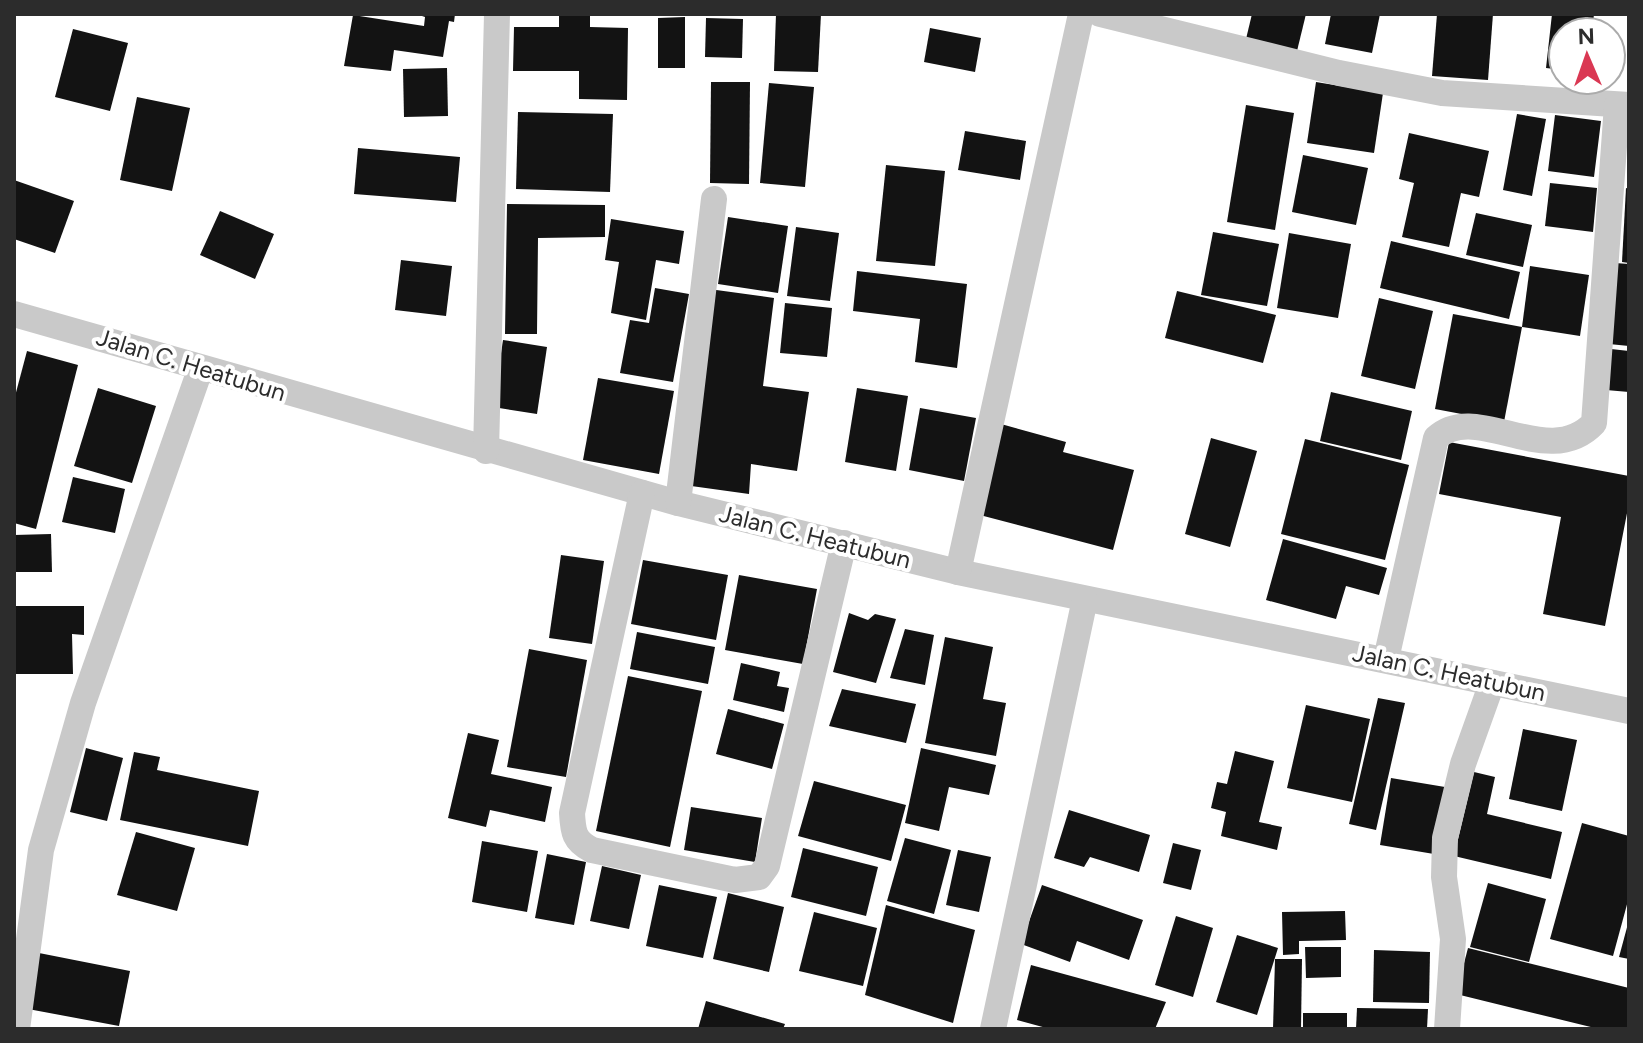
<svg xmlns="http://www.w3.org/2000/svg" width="1643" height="1043" font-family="Figtree,sans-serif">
<rect width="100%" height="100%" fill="#fff"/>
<g fill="#131313">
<polygon points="416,14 455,14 454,22 449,21 443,57 394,50 391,71 344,66 353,15 424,26 425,17"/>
<polygon points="559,14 590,14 590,27 628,28 627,100 579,99 579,71 513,71 514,27 559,27"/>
<polygon points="776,14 821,14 818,72 774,71"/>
<polygon points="1252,14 1306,14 1297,51 1246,39"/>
<polygon points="1331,14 1380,14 1372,53 1325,44"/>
<polygon points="1437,14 1493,14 1488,80 1432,76"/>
<polygon points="1552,14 1594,14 1592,32 1563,32 1563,70 1546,68"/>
<polygon points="685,17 685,68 658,68 658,18"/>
<polygon points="706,18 743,19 742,58 705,57"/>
<polygon points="930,28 981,38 975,72 924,62"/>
<polygon points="73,29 128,43 110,111 55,97"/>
<polygon points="447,68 448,116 404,117 403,69"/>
<polygon points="711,82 750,82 749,184 710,183"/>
<polygon points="1316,82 1383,93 1374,153 1307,143"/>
<polygon points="769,83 814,87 805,187 760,183"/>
<polygon points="137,97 190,108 172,191 120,180"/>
<polygon points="1246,105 1294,113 1275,230 1227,222"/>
<polygon points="518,112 613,114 610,192 516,189"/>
<polygon points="1517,114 1546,119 1532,196 1503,190"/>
<polygon points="1555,115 1601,121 1594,177 1548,171"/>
<polygon points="965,131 1026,141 1020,180 958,170"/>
<polygon points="1409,133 1489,151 1479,197 1461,193 1449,247 1402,237 1414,183 1399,179"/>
<polygon points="358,148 460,157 456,202 354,194"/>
<polygon points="1303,155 1368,168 1356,225 1292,212"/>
<polygon points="886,165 945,171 935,266 876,261"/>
<polygon points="14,180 74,201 55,253 14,239"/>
<polygon points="1550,183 1597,188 1593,232 1545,226"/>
<polygon points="1626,188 1629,189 1629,263 1622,262"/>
<polygon points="507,204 605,205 605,237 538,238 537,334 505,334"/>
<polygon points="220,211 274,234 255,279 200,255"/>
<polygon points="1476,213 1532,225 1523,267 1466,255"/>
<polygon points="728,217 788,226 778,293 718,284"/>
<polygon points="611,219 684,231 679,264 656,260 646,320 611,313 619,262 605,260"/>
<polygon points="796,227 839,233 830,301 787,296"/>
<polygon points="1213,232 1279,244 1267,306 1201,295"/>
<polygon points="1289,233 1351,244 1338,318 1277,308"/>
<polygon points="1391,241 1520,272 1509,319 1380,288"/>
<polygon points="401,260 452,266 446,316 395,310"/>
<polygon points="1615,263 1629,264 1629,346 1609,344"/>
<polygon points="1530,266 1589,275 1580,336 1522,327"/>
<polygon points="857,271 967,284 957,368 915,362 920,319 853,311"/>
<polygon points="655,288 689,294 673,382 620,373 630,320 649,323"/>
<polygon points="709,289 774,298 763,386 809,392 797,471 751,464 749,494 684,485"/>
<polygon points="1177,291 1276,315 1263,363 1165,338"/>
<polygon points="1379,298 1433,311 1415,389 1361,376"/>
<polygon points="785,303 832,308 827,357 780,353"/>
<polygon points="1453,314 1522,327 1504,422 1435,409"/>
<polygon points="503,340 547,347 537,414 493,407"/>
<polygon points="1611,349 1629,351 1629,392 1606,390"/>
<polygon points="27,351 78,365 36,529 14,523 14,400"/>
<polygon points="598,378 674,391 659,474 583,460"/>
<polygon points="98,388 156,406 132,483 74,466"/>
<polygon points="857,388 908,396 896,471 845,462"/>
<polygon points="1331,392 1412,411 1401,460 1320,441"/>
<polygon points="920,408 976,418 964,481 909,470"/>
<polygon points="1001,424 1066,442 1063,452 1134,470 1113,550 976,514"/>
<polygon points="1211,438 1257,451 1230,547 1185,534"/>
<polygon points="1305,439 1409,465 1385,560 1281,534"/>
<polygon points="1449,442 1629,476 1629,503 1605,626 1543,614 1561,517 1439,494"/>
<polygon points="73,477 125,489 115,533 62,522"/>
<polygon points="51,534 52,572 14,572 14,535"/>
<polygon points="1283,539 1387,568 1379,595 1346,586 1336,619 1266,600"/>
<polygon points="561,555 604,561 592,644 549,638"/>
<polygon points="643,560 728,575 716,640 631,624"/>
<polygon points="739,575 817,589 803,664 725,650"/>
<polygon points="14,606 84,606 84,635 72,634 73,674 14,674"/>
<polygon points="849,613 868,620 875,614 896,619 876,683 833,672"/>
<polygon points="905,629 934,635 925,685 890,678"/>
<polygon points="637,632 715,647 708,684 630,669"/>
<polygon points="945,637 993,647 983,699 1006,703 996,756 925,743"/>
<polygon points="529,649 587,660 566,777 507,767"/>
<polygon points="741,663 780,672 777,686 789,688 784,712 733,700"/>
<polygon points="628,676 702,691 670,847 596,831"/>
<polygon points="842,689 916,704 906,743 829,726"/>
<polygon points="1378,698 1405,703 1376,830 1349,824"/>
<polygon points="1306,705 1370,719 1352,802 1287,788"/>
<polygon points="728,709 784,724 772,769 716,754"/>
<polygon points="1523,729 1577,740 1562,811 1509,799"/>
<polygon points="468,733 499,740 491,774 552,787 545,822 490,810 486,827 448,818"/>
<polygon points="86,748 123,758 107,821 70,812"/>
<polygon points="921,748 996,765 989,795 949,787 939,831 905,823"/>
<polygon points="1235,751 1274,761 1259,822 1282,827 1277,850 1221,836 1226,812 1211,808 1217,782 1227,784"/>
<polygon points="134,752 160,757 157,770 259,791 248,846 120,820"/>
<polygon points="1474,772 1495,777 1487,814 1562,832 1551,879 1454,856"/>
<polygon points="1391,778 1445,787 1434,854 1380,845"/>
<polygon points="814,781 906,805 891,861 798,836"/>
<polygon points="691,807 762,818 755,862 684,850"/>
<polygon points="1069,810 1150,835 1139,872 1090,857 1084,867 1054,858"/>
<polygon points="1582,823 1629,836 1629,897 1613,956 1550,939"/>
<polygon points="136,832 195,848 177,911 117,895"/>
<polygon points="905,838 951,850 934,914 887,901"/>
<polygon points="482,841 538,851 527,912 472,902"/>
<polygon points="1173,843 1201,850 1191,890 1163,883"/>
<polygon points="803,848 878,867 866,916 791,897"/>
<polygon points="958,850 991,857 979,912 946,905"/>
<polygon points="547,854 586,862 574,925 535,918"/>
<polygon points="602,866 641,875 629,929 590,921"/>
<polygon points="1488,883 1546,899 1529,962 1470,947"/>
<polygon points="659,885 717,897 703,958 646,946"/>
<polygon points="1042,885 1143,920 1129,960 1077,941 1070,962 1021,944"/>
<polygon points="728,893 784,907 769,972 713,959"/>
<polygon points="886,905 975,930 953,1023 865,995"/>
<polygon points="1345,911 1346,940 1299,941 1299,954 1283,955 1282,912"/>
<polygon points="814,912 877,928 863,986 799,971"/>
<polygon points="1176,916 1213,928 1193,997 1155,985"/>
<polygon points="1629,920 1629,959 1619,957"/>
<polygon points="1237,935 1278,948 1257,1015 1216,1002"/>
<polygon points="1305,947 1341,947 1341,977 1306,978"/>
<polygon points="1468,948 1629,988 1629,1029 1599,1029 1456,994"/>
<polygon points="1374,950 1430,952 1429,1003 1373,1002"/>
<polygon points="39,953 130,971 119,1026 28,1009"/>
<polygon points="1275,959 1302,959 1301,1029 1273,1029"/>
<polygon points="1031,965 1166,1002 1155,1029 1050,1029 1017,1020"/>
<polygon points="706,1001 785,1024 783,1029 698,1029"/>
<polygon points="1357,1008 1428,1009 1427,1029 1356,1029"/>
<rect x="1303" y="1013" width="44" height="16"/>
</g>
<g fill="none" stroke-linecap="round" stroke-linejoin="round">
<g stroke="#c9c9c9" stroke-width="26">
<polyline points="1100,14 1339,73 1442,93 1629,105"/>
<polyline points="14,314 678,503 958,572 1629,711"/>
<polyline points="486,451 497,14"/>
<path d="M 642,493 L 572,813 C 573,832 574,841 592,850 L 735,880 L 759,877 L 767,866 L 844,543"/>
<polyline points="678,503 714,199"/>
<polyline points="958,572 1081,14"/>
<path d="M 1386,659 L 1436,438 C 1476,400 1548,472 1594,423 L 1617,105"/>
<polyline points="17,1029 41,850 83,703 200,370"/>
<polyline points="993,1029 1085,599"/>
<polyline points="1447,1029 1453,939 1444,877 1445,838 1463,764 1492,683"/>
</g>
</g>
<g text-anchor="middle" stroke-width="8" stroke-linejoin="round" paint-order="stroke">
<g font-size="24" fill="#2c2c2c" stroke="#fff">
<text transform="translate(191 365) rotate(17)" y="8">Jalan C. Heatubun</text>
<text transform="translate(815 537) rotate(14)" y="8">Jalan C. Heatubun</text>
<text transform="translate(1449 673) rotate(12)" y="8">Jalan C. Heatubun</text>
</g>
</g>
<rect width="1643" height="1043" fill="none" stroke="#2c2c2c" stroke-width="32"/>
<g transform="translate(1587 56) rotate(358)"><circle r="38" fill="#ffffff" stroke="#ababab" stroke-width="2"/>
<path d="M0-6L14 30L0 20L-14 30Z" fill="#da3853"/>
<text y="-12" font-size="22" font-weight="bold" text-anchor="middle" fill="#2c2c2c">N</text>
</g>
</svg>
